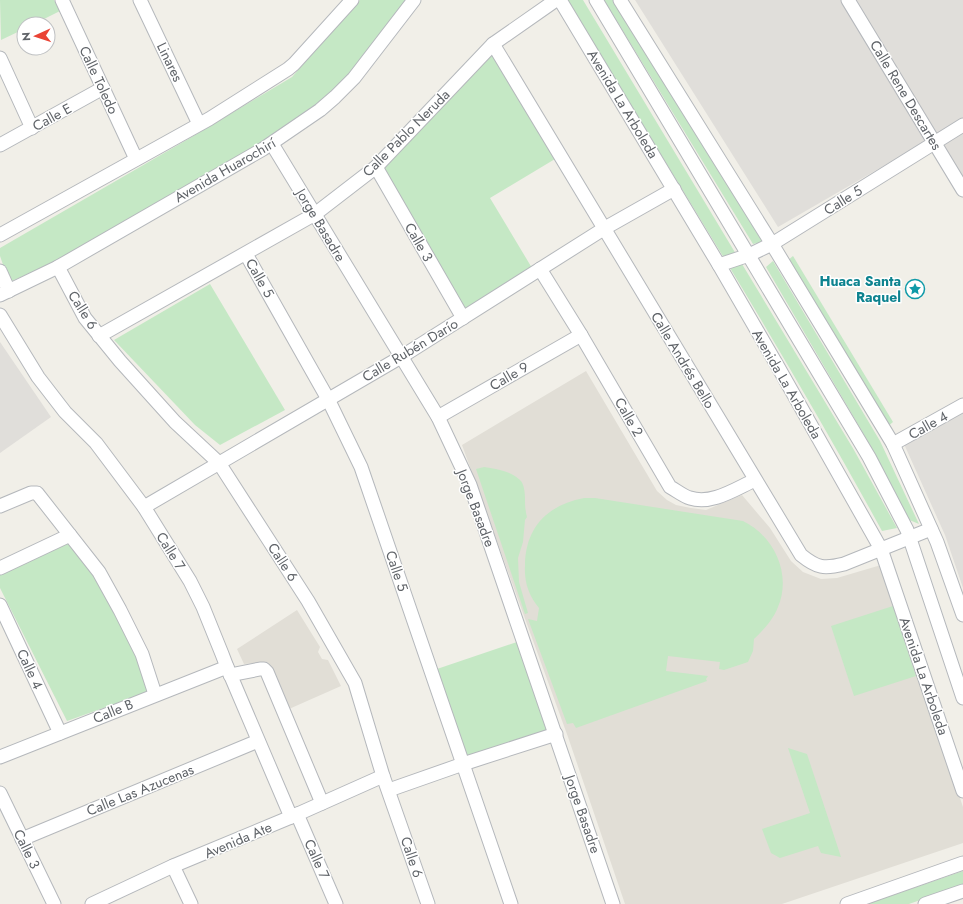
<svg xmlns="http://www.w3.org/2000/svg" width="963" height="904" font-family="Jost,sans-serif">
<rect width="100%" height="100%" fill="#f1efe8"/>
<g fill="#e0deda">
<polygon points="635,0 963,0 963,179 937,135 778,227"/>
<polygon points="0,342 51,417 0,453"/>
<polygon points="963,410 963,588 945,535 904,444"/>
</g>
<g fill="#e1ded6">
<polygon points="586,371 657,491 667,500 676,505 691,508 706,510 742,495 770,528 791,561 803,572 821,579 837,578 881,565 963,807 963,843 782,904 625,904 568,737 462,445"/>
<polygon points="297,610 320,647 318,652 322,659 328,660 341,686 289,709 273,668 267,662 244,664 237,649"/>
</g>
<g fill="#c5e8c5">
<polygon points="0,0 54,0 60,11 34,24 24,24 24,29 1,40"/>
<polygon points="360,0 406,0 346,80 330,96 267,139 58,262 9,282 0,256 0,248 190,138 292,77"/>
<path d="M 566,0 L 583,0 L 854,450 L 897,528 L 882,531 C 783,350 674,176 566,0 Z"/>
<polygon points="604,0 614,0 763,242 753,244"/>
<polygon points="490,52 555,159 490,198 532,268 464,310 384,168"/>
<polygon points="793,256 893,422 887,427 787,261"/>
<polygon points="773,261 880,441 919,524 907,519 870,445 766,267"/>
<polygon points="210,284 285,410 220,445 195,425 114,340"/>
<path d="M 484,467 C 496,469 511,471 520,480 C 524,483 525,493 525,498 C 525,505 525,509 527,517 L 525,520 L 523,542 L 518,558 L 519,582 L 528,613 L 525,614 L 476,469 Z"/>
<path d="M 584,498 L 595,498 L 743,521 C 774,536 792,574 778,607 C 773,620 764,629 754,639 L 753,651 L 748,662 L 724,670 L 719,669 L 720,662 L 668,656 L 666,671 L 708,676 L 706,679 L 707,681 L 576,728 L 573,723 L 567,724 L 528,619 L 537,621 L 539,608 C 529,596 524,582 525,566 C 525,528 547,505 584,498 Z"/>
<polygon points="68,539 90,569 119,617 151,691 67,721 0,588 0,571"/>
<polygon points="893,606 916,676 854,696 831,626"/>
<polygon points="517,642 548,732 466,758 434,670"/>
<polygon points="788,748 807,754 841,857 821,853 818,846 780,858 771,853 762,829 810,813"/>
<polygon points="963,871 963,885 909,904 867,904"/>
</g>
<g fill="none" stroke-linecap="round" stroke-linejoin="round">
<defs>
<g id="minor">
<polyline points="62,0 136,159"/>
<polyline points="140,0 199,124"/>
<polyline points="560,0 719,265 777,365 881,549 963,791"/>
<polyline points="596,0 869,457 907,530 963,698"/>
<polyline points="620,0 772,244 893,444 937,542 963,615"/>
<polyline points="848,0 963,190"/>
<path d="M 493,44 L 801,555 C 817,568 824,569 844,564 L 931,529"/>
<polyline points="0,58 32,128"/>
<polyline points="272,144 438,417 470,485 613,904"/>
<polyline points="0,145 103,88"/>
<polyline points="376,167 463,318"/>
<polyline points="0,235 209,119 288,69 294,64 352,0"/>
<polyline points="246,254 328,399 361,467 511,904"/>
<polyline points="719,265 749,255 772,244 963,125"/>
<polyline points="58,267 85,318 120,361 175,422 219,463 308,601 355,683 383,776 428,904"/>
<path d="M 540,269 L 581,335 L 670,487 C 676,490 683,496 690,498 C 712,505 735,489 755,480"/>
<polyline points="0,271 9,291"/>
<polyline points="0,295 58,267 263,149 320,110 335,97 354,78 414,0"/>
<polyline points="0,315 38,377 65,412 96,443 144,507 190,581 203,607 222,654 227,667 291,817"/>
<polyline points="99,336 315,214 376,167 493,44 556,0"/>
<polyline points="438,417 581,335"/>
<polyline points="893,444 963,405"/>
<polyline points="0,506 31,493 37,493 99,572 120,610 142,654 155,694"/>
<polyline points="144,507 401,357 605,228 674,189"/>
<polyline points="0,568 70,535"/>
<polyline points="0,605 60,733"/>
<polyline points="230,675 260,669 264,669 267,672 322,803"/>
<polyline points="0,757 227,667"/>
<polyline points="389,790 463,764 556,734"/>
<polyline points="0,793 54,904"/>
<polyline points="297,814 336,904"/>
<polyline points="22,839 258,741"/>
<polyline points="173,866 191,904"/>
<polyline points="92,904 173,866 291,817 383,776"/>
<polyline points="847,904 963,863"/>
<polyline points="925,904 963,891"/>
</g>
</defs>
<use href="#minor" stroke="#b5b8bc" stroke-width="15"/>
<use href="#minor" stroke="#fff" stroke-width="13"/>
</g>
<defs>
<symbol id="sight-ring" viewBox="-11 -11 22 22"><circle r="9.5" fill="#fff" stroke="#0f9aa8" stroke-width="1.5"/><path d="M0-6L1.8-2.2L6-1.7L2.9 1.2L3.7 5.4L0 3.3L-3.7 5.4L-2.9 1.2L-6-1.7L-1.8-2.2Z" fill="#0f9aa8"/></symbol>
</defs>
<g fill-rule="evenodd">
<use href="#sight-ring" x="904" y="278" width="22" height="22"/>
</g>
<g text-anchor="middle" stroke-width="3" stroke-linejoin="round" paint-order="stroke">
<g font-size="14" fill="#5f6368" stroke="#fff">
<text transform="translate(170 62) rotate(64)" y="5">Linares</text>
<text transform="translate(99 80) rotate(65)" y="5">Calle Toledo</text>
<text transform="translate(906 95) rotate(59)" y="5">Calle Rene Descartes</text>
<text transform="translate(623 104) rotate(59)" y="5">Avenida La Arboleda</text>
<text transform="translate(52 117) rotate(-29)" y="5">Calle E</text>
<text transform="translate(406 133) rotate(-45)" y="5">Calle Pablo Neruda</text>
<text transform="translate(225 170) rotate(-30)" y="5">Avenida Huarochirí</text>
<text transform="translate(843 200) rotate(-32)" y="5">Calle 5</text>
<text transform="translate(321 225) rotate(59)" y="5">Jorge Basadre</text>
<text transform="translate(419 242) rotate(60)" y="5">Calle 3</text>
<text transform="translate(260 278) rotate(60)" y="5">Calle 5</text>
<text transform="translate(83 310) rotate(58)" y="5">Calle 6</text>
<text transform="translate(410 350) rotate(-31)" y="5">Calle Rubén Darío</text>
<text transform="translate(683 360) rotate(59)" y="5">Calle Andrés Bello</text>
<text transform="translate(509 376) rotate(-30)" y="5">Calle 9</text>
<text transform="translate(787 384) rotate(60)" y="5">Avenida La Arboleda</text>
<text transform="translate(629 417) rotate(60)" y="5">Calle 2</text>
<text transform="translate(928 425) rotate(-29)" y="5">Calle 4</text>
<text transform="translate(476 508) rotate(69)" y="5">Jorge Basadre</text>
<text transform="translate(171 551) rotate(58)" y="5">Calle 7</text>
<text transform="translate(283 562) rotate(57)" y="5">Calle 6</text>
<text transform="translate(397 571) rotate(71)" y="5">Calle 5</text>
<text transform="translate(30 669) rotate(65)" y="5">Calle 4</text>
<text transform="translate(924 676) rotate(71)" y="5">Avenida La Arboleda</text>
<text transform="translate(113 711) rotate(-22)" y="5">Calle B</text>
<text transform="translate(140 790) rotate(-22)" y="5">Calle Las Azucenas</text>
<text transform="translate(583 814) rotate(71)" y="5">Jorge Basadre</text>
<text transform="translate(238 840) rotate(-23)" y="5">Avenida Ate</text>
<text transform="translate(27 849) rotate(64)" y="5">Calle 3</text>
<text transform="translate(412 857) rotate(71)" y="5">Calle 6</text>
<text transform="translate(317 859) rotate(66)" y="5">Calle 7</text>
</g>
<g font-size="14" font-weight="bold" fill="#0d838f" stroke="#fff" text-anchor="end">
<text x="901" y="286">Huaca Santa<tspan x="901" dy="16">Raquel</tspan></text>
</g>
</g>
<g transform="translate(36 36) rotate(267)"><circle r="19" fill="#ffffff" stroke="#bfc1c3"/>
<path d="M0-3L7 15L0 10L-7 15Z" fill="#ea4335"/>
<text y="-6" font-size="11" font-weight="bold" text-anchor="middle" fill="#5f6368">N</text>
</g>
</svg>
